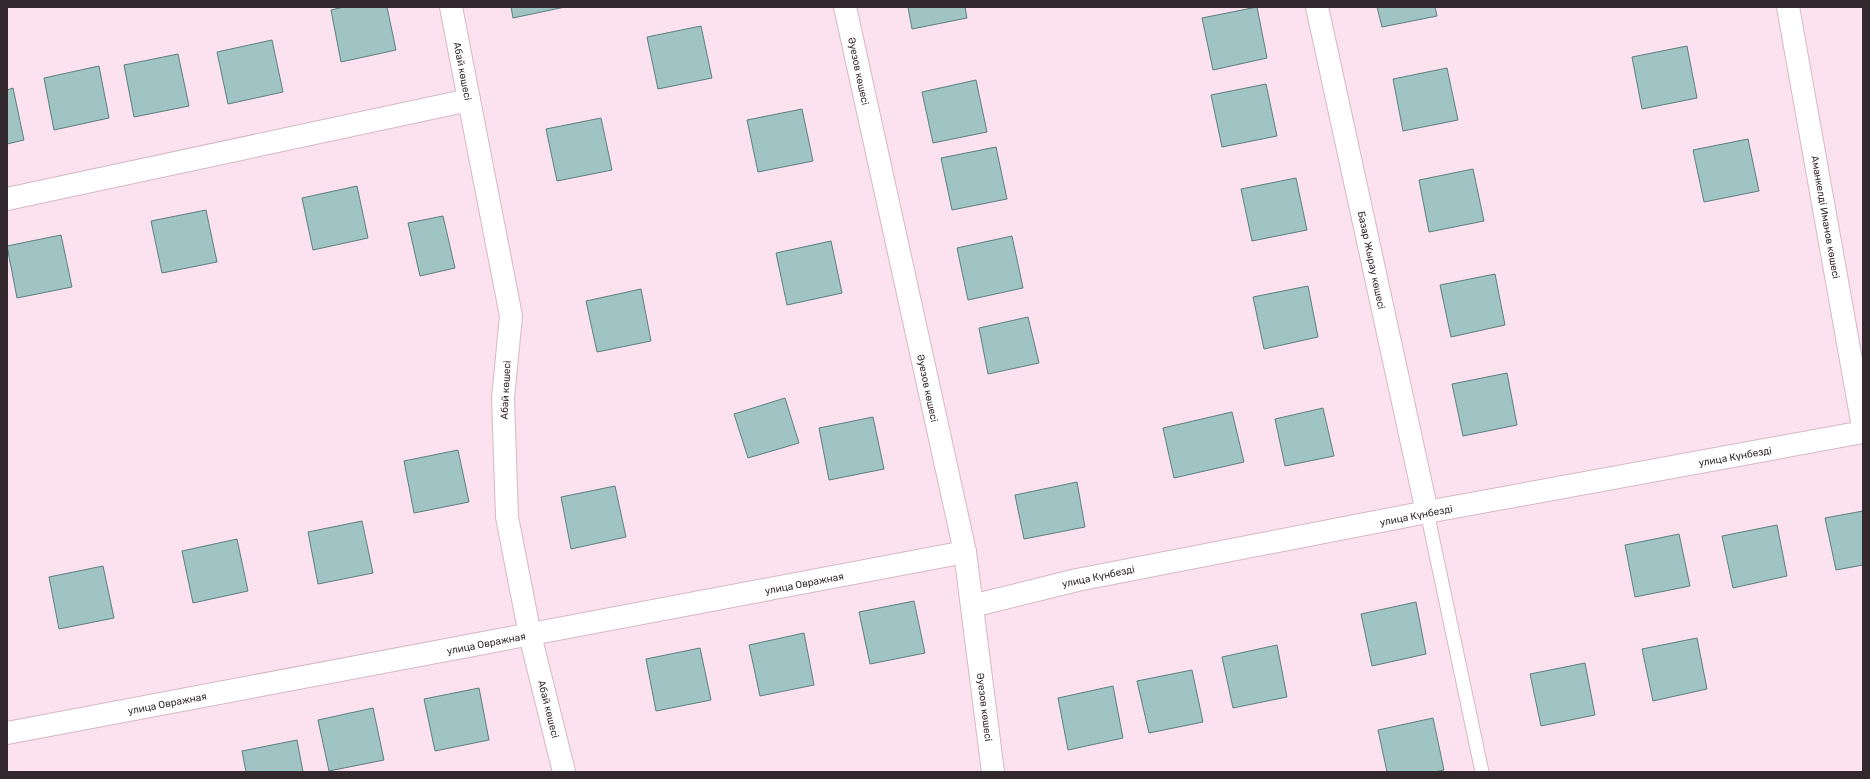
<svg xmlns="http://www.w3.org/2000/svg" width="1870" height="779" font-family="Rubik,sans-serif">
<rect width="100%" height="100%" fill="#fbe2ee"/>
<g fill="#9fc4c3" stroke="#5c7f7e">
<polygon points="344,7 387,7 396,50 341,62 331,10"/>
<polygon points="511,7 565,7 513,18"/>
<polygon points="908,7 965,7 967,18 912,29"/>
<polygon points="1257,7 1267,58 1213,70 1202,18"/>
<polygon points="1377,7 1435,7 1437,16 1382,27"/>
<polygon points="701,26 712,78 658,89 647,37"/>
<polygon points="272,40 283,92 228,104 217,52"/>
<polygon points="1687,46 1697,98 1642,109 1632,57"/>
<polygon points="178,54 189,106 134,117 124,65"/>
<polygon points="99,66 109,118 54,130 44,78"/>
<polygon points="1447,68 1458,120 1403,131 1393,79"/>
<polygon points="976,80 987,132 933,143 922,92"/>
<polygon points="1266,84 1277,136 1222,147 1211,95"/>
<polygon points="13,88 24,140 7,144 7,90"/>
<polygon points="802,109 813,161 758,172 747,120"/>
<polygon points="601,118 612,170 557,181 546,129"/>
<polygon points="1748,139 1759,191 1704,202 1693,150"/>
<polygon points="996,147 1007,199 952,210 941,158"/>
<polygon points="1473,169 1484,221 1429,232 1419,180"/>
<polygon points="1296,178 1307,230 1252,241 1241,189"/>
<polygon points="357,186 368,238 313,250 302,198"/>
<polygon points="206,210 217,262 162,273 151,221"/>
<polygon points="443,216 455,268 420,276 408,223"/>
<polygon points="61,235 72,287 17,298 7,246"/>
<polygon points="1012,236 1023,288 968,300 957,248"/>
<polygon points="831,241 842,293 787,305 776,253"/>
<polygon points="1495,274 1505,325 1451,337 1440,285"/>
<polygon points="1308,286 1318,337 1264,349 1253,297"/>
<polygon points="641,289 651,341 597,352 586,301"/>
<polygon points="1028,317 1039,363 988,374 979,328"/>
<polygon points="1507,373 1517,425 1463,436 1452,384"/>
<polygon points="785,398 799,443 748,458 734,414"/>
<polygon points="1323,408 1334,456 1285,466 1275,419"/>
<polygon points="1232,412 1244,462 1174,478 1163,428"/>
<polygon points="873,417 884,469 829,480 819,428"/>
<polygon points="458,450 469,502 414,513 404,461"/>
<polygon points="1077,482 1085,527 1024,539 1015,495"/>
<polygon points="615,486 626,537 571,549 561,497"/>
<polygon points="1863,511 1863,565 1836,570 1825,518"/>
<polygon points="362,521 373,573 318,584 308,532"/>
<polygon points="1777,525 1787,576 1733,588 1722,536"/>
<polygon points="1679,534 1690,586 1635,597 1625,545"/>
<polygon points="237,539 248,591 193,603 182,551"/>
<polygon points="103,566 114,618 59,629 49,577"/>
<polygon points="914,601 925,653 870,664 859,612"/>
<polygon points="1416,602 1426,654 1372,666 1361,614"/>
<polygon points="804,633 814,685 760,696 749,645"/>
<polygon points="1697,638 1707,689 1653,701 1642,649"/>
<polygon points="1277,645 1287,697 1233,708 1222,657"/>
<polygon points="700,648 711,700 656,711 646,659"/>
<polygon points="1585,663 1595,715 1541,726 1530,674"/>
<polygon points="1192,670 1203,722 1149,733 1137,681"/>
<polygon points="1113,686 1123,738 1068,750 1058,698"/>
<polygon points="479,688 489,740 435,751 424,699"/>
<polygon points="373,708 384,760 329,771 318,720"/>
<polygon points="1433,718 1444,770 1434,772 1387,772 1378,730"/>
<polygon points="297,740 303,772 246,772 242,751"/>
</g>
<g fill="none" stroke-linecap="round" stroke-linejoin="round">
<defs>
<polyline id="service" points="1427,512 1482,772"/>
<g id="minor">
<polyline points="451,7 511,316 503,398 507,517 530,635 564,772"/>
<polyline points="845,7 965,552 993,772"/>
<polyline points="1317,7 1427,512"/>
<polyline points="1788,7 1863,427"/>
<polyline points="7,199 469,100"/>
<polyline points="972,606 1077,580 1427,512 1863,432"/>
<polyline points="7,733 965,552"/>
</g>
</defs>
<use href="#service" stroke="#d6b8c6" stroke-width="15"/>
<use href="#minor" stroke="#d6b8c6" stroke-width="24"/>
<use href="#service" stroke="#fff" stroke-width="13"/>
<use href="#minor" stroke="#fff" stroke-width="22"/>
</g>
<g text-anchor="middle" stroke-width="4" stroke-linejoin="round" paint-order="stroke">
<g font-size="10" fill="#33282d" stroke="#fff">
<text transform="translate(463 71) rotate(79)" y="4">Абай көшесі</text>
<text transform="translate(859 71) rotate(78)" y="4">Әуезов көшесі</text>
<text transform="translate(1826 217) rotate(80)" y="4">Аманкелді Иманов көшесі</text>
<text transform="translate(1372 260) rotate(78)" y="4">Базар Жырау көшесі</text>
<text transform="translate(928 388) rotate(78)" y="4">Әуезов көшесі</text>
<text transform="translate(505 390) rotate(-87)" y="4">Абай көшесі</text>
<text transform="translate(1735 456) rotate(-10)" y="4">улица Күнбезді</text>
<text transform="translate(1416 515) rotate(-11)" y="4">улица Күнбезді</text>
<text transform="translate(1098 576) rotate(-12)" y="4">улица Күнбезді</text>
<text transform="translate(804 583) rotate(-11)" y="4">улица Овражная</text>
<text transform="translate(486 643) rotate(-11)" y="4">улица Овражная</text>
<text transform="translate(167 703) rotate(-11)" y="4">улица Овражная</text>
<text transform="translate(985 707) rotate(83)" y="4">Әуезов көшесі</text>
<text transform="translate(549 709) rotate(76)" y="4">Абай көшесі</text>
</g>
</g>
<rect width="1870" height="779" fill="none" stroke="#33282d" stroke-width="16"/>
</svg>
